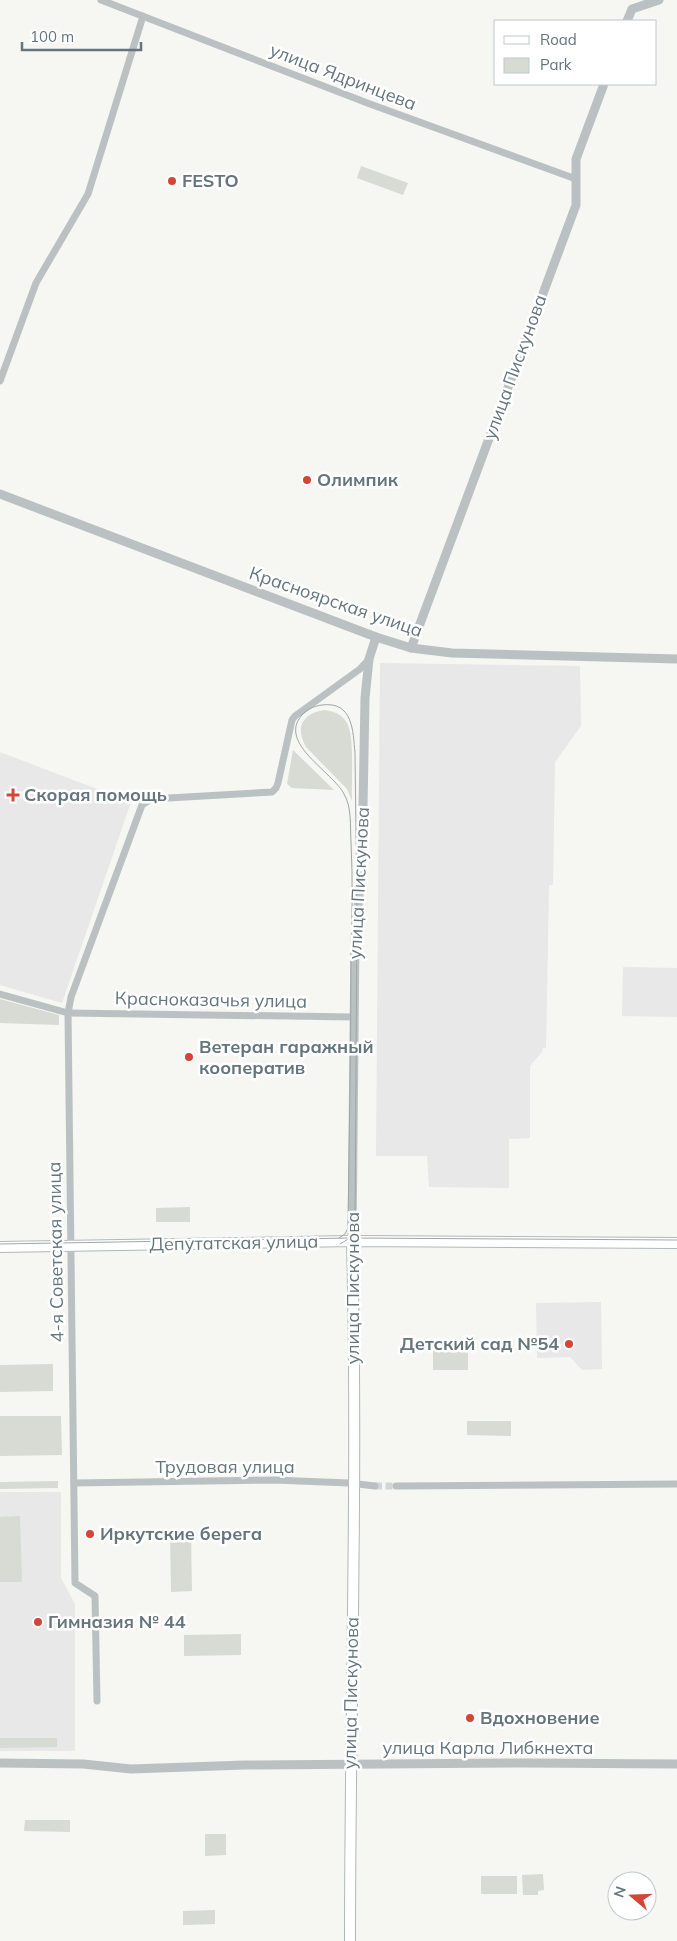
<svg xmlns="http://www.w3.org/2000/svg" width="677" height="1941" font-family="Mulish,sans-serif">
<rect width="100%" height="100%" fill="#f6f6f3"/>
<g fill="#e7e8e7">
<polygon points="380,663 580,666 581,726 555,762 553,885 549,885 546,1048 543,1048 542,1052 530,1066 530,1138 509,1139 509,1188 429,1187 427,1156 376,1156"/>
<polygon points="0,752 131,802 62,1003 0,985"/>
<polygon points="623,967 677,968 677,1017 622,1016"/>
<polygon points="601,1302 602,1369 582,1370 570,1357 537,1358 536,1303"/>
<polygon points="0,1492 61,1492 61,1578 75,1604 75,1751 0,1751"/>
</g>
<g fill="#d7dbd3">
<polygon points="361,166 408,183 403,195 357,178"/>
<path d="M 324,710 C 333,711 342,714 347,723 C 355,738 351,782 352,801 L 347,789 L 306,747 C 295,727 302,714 324,710 Z"/>
<polygon points="293,750 334,790 292,788 287,784"/>
<polygon points="0,999 59,1015 59,1025 0,1023"/>
<polygon points="190,1207 190,1222 156,1222 156,1208"/>
<rect x="433" y="1351" width="35" height="19"/>
<polygon points="53,1364 53,1391 0,1392 0,1365"/>
<polygon points="0,1416 61,1416 62,1455 0,1456"/>
<polygon points="467,1421 511,1421 511,1436 467,1435"/>
<polygon points="58,1481 58,1488 0,1489 0,1482"/>
<polygon points="20,1516 22,1582 0,1582 0,1517"/>
<polygon points="170,1534 191,1534 192,1591 171,1592"/>
<polygon points="241,1634 241,1655 184,1656 184,1635"/>
<polygon points="0,1738 57,1738 57,1747 0,1748"/>
<polygon points="25,1820 70,1820 70,1832 24,1831"/>
<polygon points="205,1834 226,1834 226,1855 205,1856"/>
<polygon points="543,1874 544,1890 538,1891 538,1895 523,1895 522,1875"/>
<rect x="481" y="1876" width="36" height="18"/>
<polygon points="215,1910 215,1924 183,1925 183,1911"/>
</g>
<g fill="none" stroke-linecap="round" stroke-linejoin="round">
<polyline stroke="#d2d6d5" stroke-width="7" stroke-dasharray="7 3.5" stroke-linecap="butt" points="375,1486 396,1486"/>
<defs>
<g id="secondary">
<polyline points="0,1247 352,1241 677,1243"/>
<path d="M 350,1941 C 350,1708 358,1474 352,1241"/>
</g>
</defs>
<use href="#secondary" stroke="#b0b7ba" stroke-width="12"/>
<g stroke="#bbc1c3" stroke-width="7">
<polyline points="101,0 370,104 576,179"/>
<polyline points="0,381 36,283 88,194 143,16"/>
<polyline points="0,994 68,1013 354,1017"/>
<polyline points="74,1483 274,1480 349,1483 375,1486"/>
<polyline points="396,1486 677,1484"/>
<polyline points="97,1701 95,1596 75,1583 68,1013 71,997 142,805 151,799 272,792 276,788 278,783 292,720 295,716 360,669 369,659"/>
</g>
<g stroke="#bbc1c3" stroke-width="9">
<polyline points="627,21 632,9 659,0"/>
<polyline points="0,494 376,637 411,648 452,653 677,659"/>
<polyline points="411,648 576,205 576,159 604,84"/>
<polyline points="352,1241 355,938 362,863 365,698 369,659 376,637"/>
<polyline points="0,1763 83,1764 131,1769 245,1765 524,1763 677,1764"/>
</g>
<use href="#secondary" stroke="#fff" stroke-width="10"/>
<g stroke="#9ea6a9" stroke-width="1">
<path d="M 339,1238 L 345,1234 L 348,1228 C 349,1138 351,1049 351,959 C 352,920 353,881 351,842 C 350,827 352,807 344,794 C 333,772 277,743 302,715 C 307,709 314,706 322,705 C 353,701 353,731 355,753 L 357,913 L 355,1228 L 350,1238 L 340,1244"/>
<polyline points="0,1244 350,1238 677,1240"/>
</g>
</g>
<g fill="#d34637" stroke="#fff" stroke-width="2">
<circle cx="172" cy="181" r="5"/>
<circle cx="307" cy="480" r="5"/>
<path d="M10.5 787.5h5v5h5v5h-5v5h-5v-5h-5v-5h5z"/>
<circle cx="189" cy="1057" r="5"/>
<circle cx="569" cy="1344" r="5"/>
<circle cx="90" cy="1534" r="5"/>
<circle cx="38" cy="1622" r="5"/>
<circle cx="470" cy="1718" r="5"/>
</g>
<g text-anchor="middle" stroke-width="5" stroke-linejoin="round" paint-order="stroke">
<g font-size="18" fill="#64757c" stroke="#fff">
<text transform="translate(343 77) rotate(21)" y="6">улица Ядринцева</text>
<text transform="translate(515 367) rotate(-70)" y="6">улица Пискунова</text>
<text transform="translate(336 602) rotate(19)" y="6">Красноярская улица</text>
<text transform="translate(359 883) rotate(-87)" y="6">улица Пискунова</text>
<text transform="translate(211 1000) rotate(1)" y="6">Красноказачья улица</text>
<text transform="translate(234 1243) rotate(-1)" y="6">Депутатская улица</text>
<text transform="translate(56 1252) rotate(-91)" y="6">4-я Советская улица</text>
<text transform="translate(353 1288) rotate(-90)" y="6">улица Пискунова</text>
<text x="225" y="1473">Трудовая улица</text>
<text transform="translate(351 1693) rotate(-89)" y="6">улица Пискунова</text>
<text x="488" y="1754">улица Карла Либкнехта</text>
</g>
<g font-size="18" font-weight="bold" fill="#64757c" stroke="#fff" text-anchor="start">
<text x="182" y="187">FESTO</text>
<text x="317" y="486">Олимпик</text>
<text x="24" y="801">Скорая помощь</text>
<text x="199" y="1053">Ветеран гаражный<tspan x="199" dy="21">кооператив</tspan></text>
<text x="559" y="1350" text-anchor="end">Детский сад №54</text>
<text x="100" y="1540">Иркутские берега</text>
<text x="48" y="1628">Гимназия № 44</text>
<text x="480" y="1724">Вдохновение</text>
</g>
</g>
<rect x="494" y="20" width="162" height="65" fill="#ffffff" stroke="#c1c8cb"/>
<rect x="504" y="36" width="25" height="8" fill="#ffffff" stroke="#c1c8cb"/>
<text x="540" y="45" font-size="15" fill="#64757c">Road</text>
<rect x="504" y="58" width="25" height="15" fill="#d7dbd3" stroke="#c1c8cb"/>
<text x="540" y="70" font-size="15" fill="#64757c">Park</text>
<g transform="translate(632 1896) rotate(289)"><circle r="24" fill="#ffffff" stroke="#c1c8cb"/>
<path d="M0-4L9 19L0 12L-9 19Z" fill="#d34637"/>
<text y="-8" font-size="14" font-weight="bold" text-anchor="middle" fill="#64757c">N</text>
</g>
<path d="M22 42v8h119v-8" fill="none" stroke="#64757c" stroke-width="2.5"/>
<text x="30" y="42" font-size="15" fill="#64757c" stroke="#ffffff" stroke-width="4" paint-order="stroke">100 m</text>
</svg>
